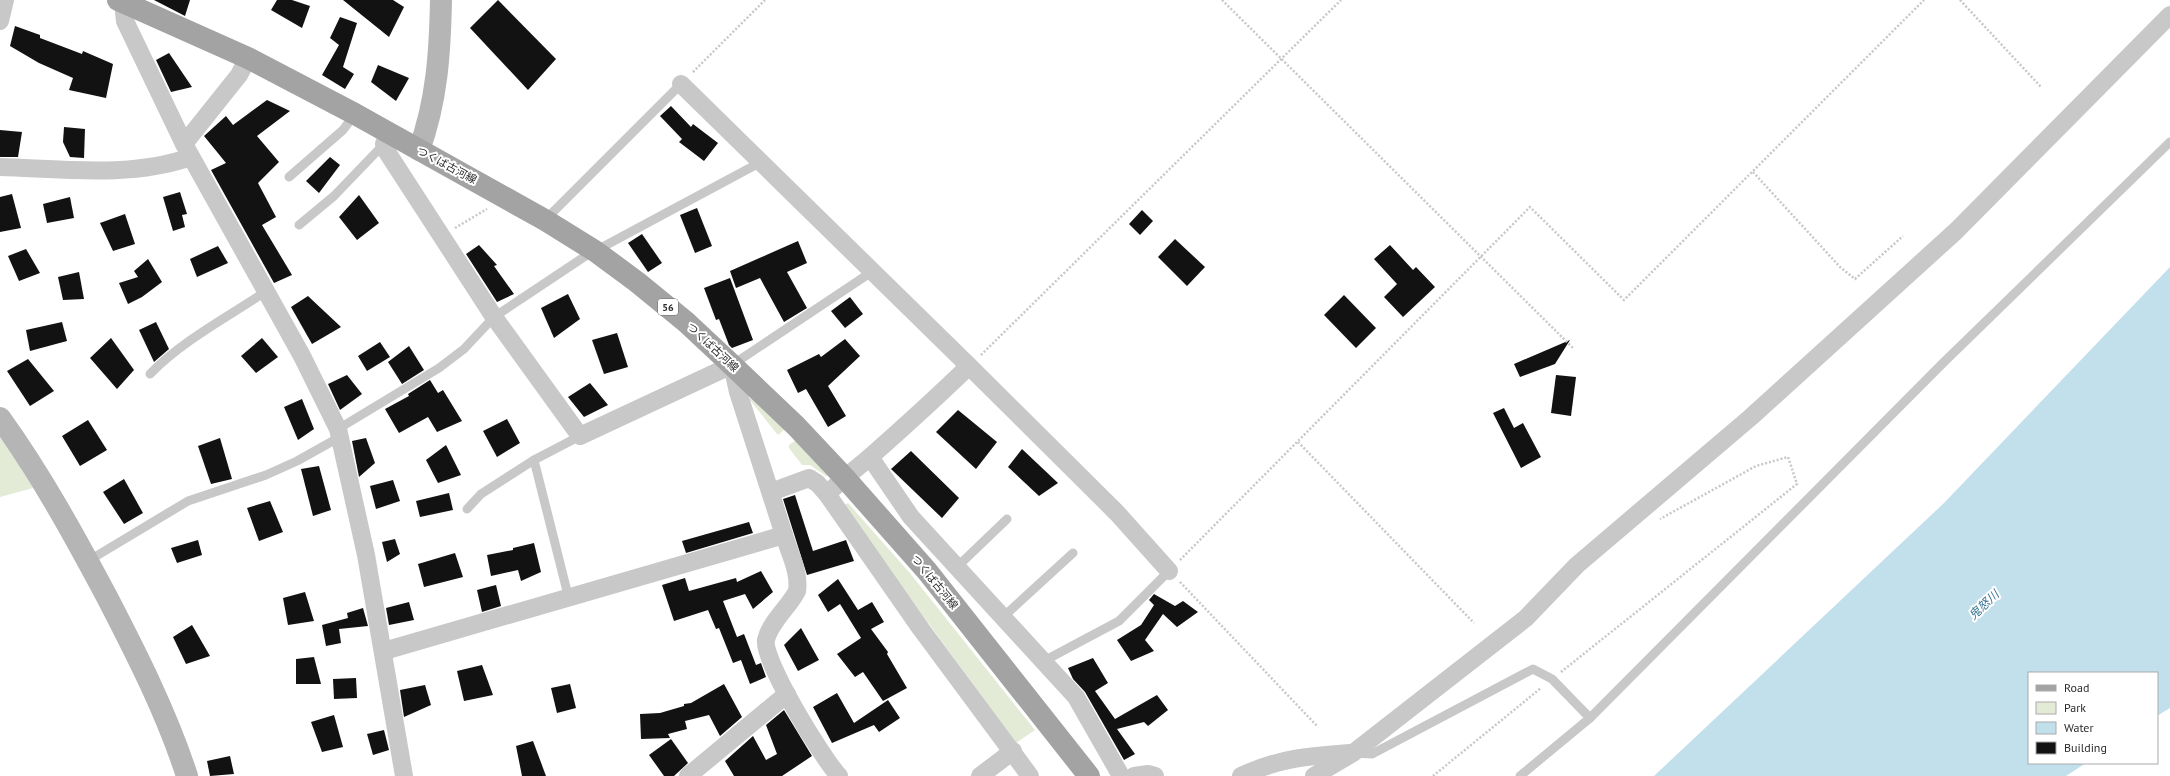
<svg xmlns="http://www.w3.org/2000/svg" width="2170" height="776" font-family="'PT Sans','Noto Sans JP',sans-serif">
<rect width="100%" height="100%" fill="#fff"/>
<g fill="#e3ebd7">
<polygon points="752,397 785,429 778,435 749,399"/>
<polygon points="0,437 11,452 33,488 0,497"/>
<polygon points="796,440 829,475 826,476 810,465 802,465 789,448 789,445"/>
<polygon points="848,503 909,572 1035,730 1016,743 843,506"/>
</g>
<polygon fill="#c2dfec" points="2170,267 2170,708 2157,716 2157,673 2029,673 2029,763 2086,763 2066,776 1654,776 1944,503"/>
<g fill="#121212">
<polygon points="154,0 190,0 185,16"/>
<polygon points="277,0 292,0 310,6 302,28 271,10"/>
<polygon points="343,0 393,0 404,7 389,37"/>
<polygon points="498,0 556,59 528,90 470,28"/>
<polygon points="340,17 357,23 343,67 354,74 345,89 322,75 339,45 330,38"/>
<polygon points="15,26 40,35 40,38 82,54 83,51 113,64 106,98 69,90 73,78 39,63 10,46"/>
<polygon points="169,53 192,87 171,92 156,60"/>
<polygon points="378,65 409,78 396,101 371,82"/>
<polygon points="267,100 290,111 257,136 279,162 258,183 276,217 262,225 292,275 274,283 211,170 226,163 204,136 226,116 233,125"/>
<polygon points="671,106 691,127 693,124 718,143 704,161 679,142 682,139 660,116"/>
<polygon points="64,127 85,129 84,158 70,157 63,142"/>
<polygon points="0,130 22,132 18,157 0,157"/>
<polygon points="330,157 340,165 319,193 306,181"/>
<polygon points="180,192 187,214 182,215 185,227 173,231 163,197"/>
<polygon points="12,194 21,228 0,232 0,197"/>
<polygon points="359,195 379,223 357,240 339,217"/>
<polygon points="70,197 74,218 47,223 43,204"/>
<polygon points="697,208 712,246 695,253 680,215"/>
<polygon points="1142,210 1153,221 1140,235 1129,224"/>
<polygon points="125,214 135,244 113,251 100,223"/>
<polygon points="642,234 662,263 648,272 628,243"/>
<polygon points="1175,239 1205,267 1187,286 1158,257"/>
<polygon points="798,241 807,263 787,272 807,308 784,322 760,278 736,288 730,271"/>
<polygon points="479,245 497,265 494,266 514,294 497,302 466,254"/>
<polygon points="1390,245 1413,270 1416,267 1435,287 1403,317 1384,297 1397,284 1374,259"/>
<polygon points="218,246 228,263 197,277 190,259"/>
<polygon points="26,249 40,273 19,281 8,256"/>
<polygon points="148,259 162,282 142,297 128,304 119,283 138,277 134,271"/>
<polygon points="79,272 84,299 63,300 58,277"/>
<polygon points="730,278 753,340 732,348 729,345 719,319 716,320 704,288"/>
<polygon points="568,294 580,319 554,338 541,308"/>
<polygon points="1344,295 1376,328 1356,348 1324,315"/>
<polygon points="308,296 341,327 312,344 291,307"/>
<polygon points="850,297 863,314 845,328 831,311"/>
<polygon points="62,322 67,341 30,351 26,330"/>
<polygon points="156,322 169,349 154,362 139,330"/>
<polygon points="617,333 628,367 604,374 592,340"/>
<polygon points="111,338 134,370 117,389 90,358"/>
<polygon points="262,338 278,357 256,373 241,356"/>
<polygon points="845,339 860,356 828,386 846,416 828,427 806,389 798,393 787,370 819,354 821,357"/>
<polygon points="1570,340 1555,364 1520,377 1514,364"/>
<polygon points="380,342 390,357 367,371 358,356"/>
<polygon points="409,346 424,370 402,384 388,362"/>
<polygon points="28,359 54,391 30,406 7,371"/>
<polygon points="347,375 362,394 340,410 328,384"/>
<polygon points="1556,375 1576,377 1571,416 1551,413"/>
<polygon points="430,380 438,393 443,390 462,421 437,432 428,417 399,433 385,409 409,396 408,394"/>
<polygon points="590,383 608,405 584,417 568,397"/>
<polygon points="302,399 314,429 298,440 284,407"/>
<polygon points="1504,408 1514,428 1523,423 1541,457 1521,468 1493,413"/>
<polygon points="958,410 997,442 976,469 936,432"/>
<polygon points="507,419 520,443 497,457 483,431"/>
<polygon points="88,420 107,450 80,466 62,436"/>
<polygon points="220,438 232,479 211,484 198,446"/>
<polygon points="366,438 375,463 359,477 352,441"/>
<polygon points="446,445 461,475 438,483 426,460"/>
<polygon points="1022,449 1058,483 1039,496 1008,467"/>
<polygon points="911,451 959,498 942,518 891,469"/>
<polygon points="319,466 331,510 313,516 301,469"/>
<polygon points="124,479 143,513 124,524 103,492"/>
<polygon points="393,480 400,501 376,509 370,486"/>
<polygon points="449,493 453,510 420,517 416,501"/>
<polygon points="795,495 813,551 846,540 854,561 807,575 783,499"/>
<polygon points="270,501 283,532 259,541 247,508"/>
<polygon points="749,522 753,533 686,553 682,541"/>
<polygon points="395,539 400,554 387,562 382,542"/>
<polygon points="198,540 202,555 177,563 171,548"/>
<polygon points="534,543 541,572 521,581 518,570 491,576 487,555 513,550 513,548"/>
<polygon points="455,553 463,577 424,587 418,564"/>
<polygon points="761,571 773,592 753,609 745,594 723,601 737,637 744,634 756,665 761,663 766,677 750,684 741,660 733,663 719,628 716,629 708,610 674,621 662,585 685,578 689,591 736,578 737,582"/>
<polygon points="838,579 858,610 872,602 884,622 871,629 888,652 887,654 907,688 883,701 863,672 855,677 837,654 861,638 840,604 828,612 818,595"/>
<polygon points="496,585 501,606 482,612 477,590"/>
<polygon points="305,592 314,621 288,625 283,598"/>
<polygon points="1154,594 1175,606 1183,601 1198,612 1177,627 1163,614 1145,640 1154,651 1131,661 1117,640 1141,625 1154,605 1149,600"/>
<polygon points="409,602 414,620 389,625 386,608"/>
<polygon points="363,608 368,626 339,629 341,643 326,646 322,625 348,618 347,613"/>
<polygon points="192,625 210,656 186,664 173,637"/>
<polygon points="801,628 819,660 798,671 784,645"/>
<polygon points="314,657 321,684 296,684 296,659"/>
<polygon points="1093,658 1108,683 1095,691 1115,719 1157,695 1168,710 1148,726 1144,722 1117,729 1135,754 1124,760 1085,692 1073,679 1068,668"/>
<polygon points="482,665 493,695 464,701 457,671"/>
<polygon points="356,678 357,698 334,699 333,679"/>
<polygon points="570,684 576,708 557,713 551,688"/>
<polygon points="724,684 742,717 720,736 709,715 685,721 687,729 668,734 670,738 641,739 640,714 660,713 684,706 684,704 691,703"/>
<polygon points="425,685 431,705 404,717 400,690"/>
<polygon points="837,693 854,723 888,700 900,718 879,732 874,725 832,743 813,707"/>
<polygon points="784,710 812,756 782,776 734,776 725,761 753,736 766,760 777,754 766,725"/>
<polygon points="334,715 343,747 322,752 311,722"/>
<polygon points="384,730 389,750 373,755 367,734"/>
<polygon points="671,739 688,763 674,776 664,776 649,755"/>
<polygon points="533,741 546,776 522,776 516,746"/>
<polygon points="230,756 234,774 210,776 207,761"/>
</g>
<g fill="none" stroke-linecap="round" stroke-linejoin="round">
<g stroke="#c8c8c8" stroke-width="2.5" stroke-dasharray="2 2" stroke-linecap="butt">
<polyline points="1222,0 1573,348"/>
<polyline points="1960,0 2041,87"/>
<polyline points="693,72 765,0"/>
<polyline points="1753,172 1840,267 1855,279 1903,236"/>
<polyline points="455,228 487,209"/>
<polyline points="981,355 1341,0"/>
<polyline points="1298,442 1474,623"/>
<polyline points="1180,560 1530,207 1624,300 1924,0"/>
<polyline points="1180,582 1318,727"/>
<polyline points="1561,672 1797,484 1788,457 1756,466 1660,519"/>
<polyline points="1433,776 1541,688"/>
</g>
<g stroke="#c8c8c8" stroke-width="9">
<polyline points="289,177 343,130 355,114"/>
<polyline points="545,220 681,84"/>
<polyline points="299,225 334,196 384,144"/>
<polyline points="732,365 873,271"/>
<path d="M 150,374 C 182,341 226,318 265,292"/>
<polyline points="338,429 439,368 464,349 494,317 584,257 761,162"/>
<polyline points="467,509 481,494 534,460"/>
<polyline points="88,561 188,501 266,475 297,461 340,437"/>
<polyline points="957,567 1007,519"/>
<polyline points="569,599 534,460 580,436"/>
<polyline points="1002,618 1073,553"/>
<polyline points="1042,662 1119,621 1169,571"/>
<polyline points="1354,753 1372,754 1533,669 1552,679 1590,718"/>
<polyline points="1520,776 1590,718 1943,363 2170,142"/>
</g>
<g stroke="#c8c8c8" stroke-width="18">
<polyline points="123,3 125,21 184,144 302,356 338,429 366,555 404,776"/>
<polyline points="0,21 5,0"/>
<polyline points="681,84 969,366 1117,513 1169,571"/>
<polyline points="184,144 239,75 248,58"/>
<path d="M 0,167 C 63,169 131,178 191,157"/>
<path d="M 969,366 C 937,397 904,427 870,457 C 856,469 841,480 827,494 L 921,629 L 1030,776"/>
<polyline points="870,457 911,517 1076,697 1121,776"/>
<polyline points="771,492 809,478 817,483 827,494"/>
<path d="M 784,535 C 789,552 800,572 797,591 C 789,607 770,622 766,640 C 762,660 823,759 839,776"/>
<polyline points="384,651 784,535 738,392 732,365 580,436 494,317 387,152 384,144 389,133"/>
<polyline points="688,776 787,694"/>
<polyline points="980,776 1013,751"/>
<polyline points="1134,776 1148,774 1155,776"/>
<path d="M 1241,776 C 1280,758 1308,756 1350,753"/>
<polyline points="1314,776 1353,753 1526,618 1577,565 1751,417 1956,231 2170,15"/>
</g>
<g stroke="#b5b5b5" stroke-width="22">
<path d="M 419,150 C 437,101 440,52 441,0"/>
<path d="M 0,418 C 41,475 74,535 107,597 C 137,655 167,714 187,776"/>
</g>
<polyline stroke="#a3a3a3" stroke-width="22" points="118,0 248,58 355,114 545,220 595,251 637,282 686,322 732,365 796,426 844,477 927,571 1089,776"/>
</g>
<g text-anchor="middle" stroke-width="4" stroke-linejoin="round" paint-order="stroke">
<rect fill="#fff" stroke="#6b6b6b" stroke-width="1" x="658" y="299" width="20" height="16" rx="3"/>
<g font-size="10" font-weight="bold" fill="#2b2b2b">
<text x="668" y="311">56</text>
</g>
<g font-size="11" fill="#2b2b2b" stroke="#fff">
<text transform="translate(447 165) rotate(28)" y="4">つくば古河線</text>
<text transform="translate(713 347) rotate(43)" y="4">つくば古河線</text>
<text transform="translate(935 582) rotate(51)" y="4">つくば古河線</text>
</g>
<g font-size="12" font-style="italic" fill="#367491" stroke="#fff">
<text transform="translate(1984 605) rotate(-43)" y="4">鬼怒川</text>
</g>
</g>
<rect x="2028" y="672" width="130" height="92" fill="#ffffff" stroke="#aaaaaa"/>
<rect x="2036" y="685" width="20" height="6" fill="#a3a3a3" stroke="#aaaaaa"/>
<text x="2064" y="692" font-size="12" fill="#2b2b2b">Road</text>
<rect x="2036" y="702" width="20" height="12" fill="#e3ebd7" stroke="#aaaaaa"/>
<text x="2064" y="712" font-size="12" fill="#2b2b2b">Park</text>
<rect x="2036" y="722" width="20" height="12" fill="#c2dfec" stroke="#aaaaaa"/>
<text x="2064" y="732" font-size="12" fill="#2b2b2b">Water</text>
<rect x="2036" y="742" width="20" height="12" fill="#121212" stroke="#aaaaaa"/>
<text x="2064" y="752" font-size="12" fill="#2b2b2b">Building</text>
</svg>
